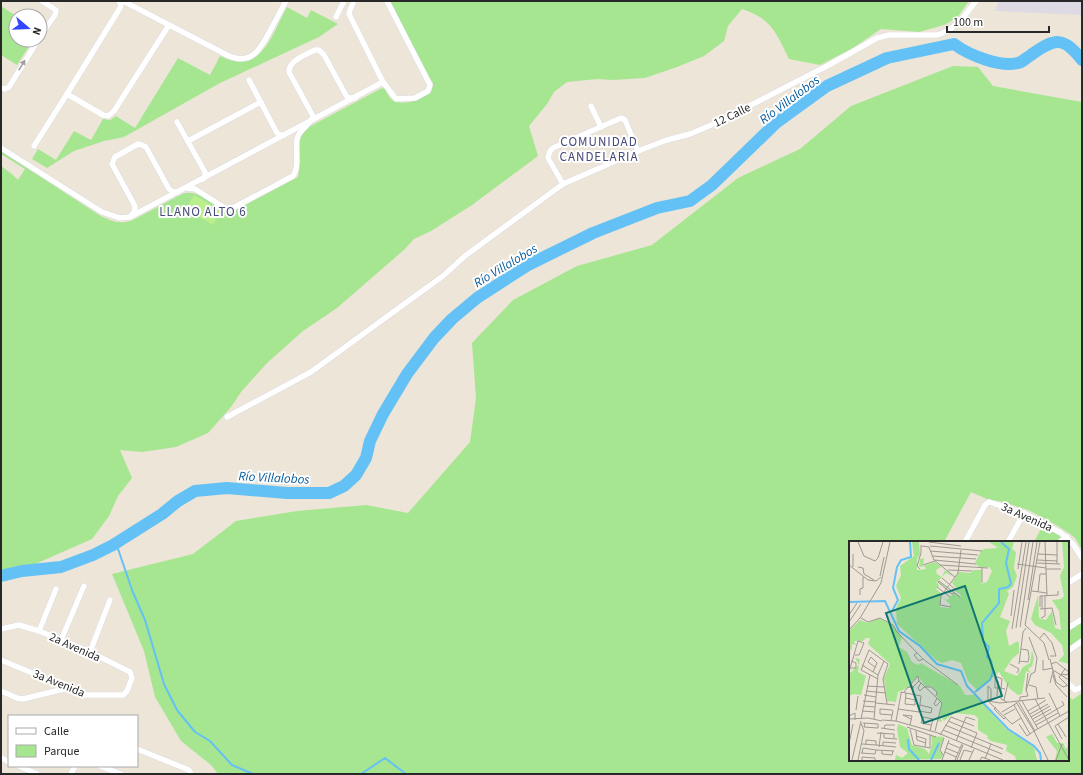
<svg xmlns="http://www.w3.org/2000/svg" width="1083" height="775" font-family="'Source Sans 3',sans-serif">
<rect width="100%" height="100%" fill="#ece5d8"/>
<polygon fill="#dddae3" points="999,1 1082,1 1082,15 995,11"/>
<g fill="#a6e691">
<path d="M 389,1 L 969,1 L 957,18 L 944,25 L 919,32 L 881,29 L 853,48 L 820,65 L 789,59 C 776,33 772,19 742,9 L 728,26 L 724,41 L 704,56 L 677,67 L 645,78 L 612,80 L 597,79 L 567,82 L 554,92 L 547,104 L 529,126 L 538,156 L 472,205 L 431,231 L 414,239 L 405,249 L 337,308 L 303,331 L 267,363 L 241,392 L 231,407 L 208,433 L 176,447 L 142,452 L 120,450 L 132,478 L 118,496 L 109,516 L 92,539 L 33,565 L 1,570 L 1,166 L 13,175 L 18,180 L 25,169 L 1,154 L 1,151 L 99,215 C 111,221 120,225 133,220 L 182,194 C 198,188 213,205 226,212 L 232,212 L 298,177 L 299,171 L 300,140 L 301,136 L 307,128 L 382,88 L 385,89 C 387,92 389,99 394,101 C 406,106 424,99 432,90 L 433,83 L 431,80 Z"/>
<polygon points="1,6 16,16 16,40 33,40 17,65 1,55"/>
<path d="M 287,7 L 307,18 L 311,10 L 338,24 L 319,37 L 220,83 L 124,137 L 104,141 L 74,151 L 47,168 L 32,159 L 38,149 L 56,160 L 74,131 L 91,140 L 103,119 L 110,120 L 116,116 L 135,128 L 178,58 L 210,75 L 220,56 C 261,77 271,36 287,7 Z"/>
<polygon points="953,66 978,67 993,86 1082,102 1082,550 1075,538 1069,533 1051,522 1028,510 1003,502 987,499 971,492 944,542 850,542 850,760 1068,760 1068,693 1072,700 1082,693 1082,774 218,774 211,765 181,741 155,697 144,651 112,574 193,554 236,521 297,511 366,505 408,513 470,442 476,398 472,343 513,300 577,266 652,245 738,178 800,149 851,106"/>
<polygon points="1042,527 1059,535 1061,537 1055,542 1034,542"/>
<polygon points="1082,619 1082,641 1068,651 1068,628"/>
</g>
<polygon fill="#bbee8c" points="194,195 221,211 213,225 186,209"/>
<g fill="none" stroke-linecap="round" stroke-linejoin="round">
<g stroke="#64c1f5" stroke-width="2">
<polyline points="116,543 132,590 145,620 164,684 177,710 195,732 210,741 232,765 253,774"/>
<polyline points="361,774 385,758 406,774"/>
<polyline points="535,774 543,774"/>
</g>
<path stroke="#64c1f5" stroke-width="12" d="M 1,576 L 22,571 L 61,567 L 93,555 L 113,545 L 162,514 L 178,501 L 195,491 L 227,488 L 287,493 L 329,493 L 344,486 L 356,475 L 366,458 L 370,441 L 383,414 L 407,374 L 434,338 L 452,319 L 477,298 L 528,265 L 593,233 L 657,208 L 690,201 L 712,185 L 776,123 L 827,86 L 887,58 L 954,44 C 969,55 1002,69 1021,62 C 1024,60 1028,57 1031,55 C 1055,38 1063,36 1082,60"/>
<defs>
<g id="street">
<polyline points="119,1 121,5 120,8 67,94 103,115 108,116 114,111 169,25"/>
<path d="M 123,1 L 227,55 C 252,67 261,48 271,29 C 276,20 281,10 286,1"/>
<polyline points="354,1 350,10 349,14 383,82 396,99 415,98 428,91 430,85 387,1"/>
<polyline points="336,17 344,1"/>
<polyline points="40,37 55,15 56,10 42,1"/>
<polyline points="249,80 277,133 280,135 284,135"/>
<polyline points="1,88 5,89 9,87 38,40"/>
<polyline points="591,106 601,127"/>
<polyline points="177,122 205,172 205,177 203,179"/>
<polyline points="188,141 261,102"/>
<polyline points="34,146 67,94"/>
<polyline points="1,148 102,212 120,218 130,217 383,82"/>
<polyline points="563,184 548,158 550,151 553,148 621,118 625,120 638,151"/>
<path d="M 187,188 L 195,189 L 225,208 L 231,209 L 293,176 C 300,166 295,151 297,139 C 299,129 311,125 313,116 L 289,72 C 289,60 306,55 315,50 L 319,50 L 324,55 L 347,97 L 351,98 L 355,98"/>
<polyline points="131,216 135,210 135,206 112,164 115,157 138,144 142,145 146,147 169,189 174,192 178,192"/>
<path d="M 227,417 L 311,372 L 418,294 L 443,276 L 465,256 L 563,184 L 643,149 L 667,140 L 690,134 L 716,123 L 829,65 L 877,38 L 889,35 L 937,35 C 956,30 965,15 976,1"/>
<polyline points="965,542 985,505 989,502 1024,513 1061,533 1073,544 1082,558"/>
<polyline points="1008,542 1024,513"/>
<polyline points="1060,542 1067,537"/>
<polyline points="1068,583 1082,574"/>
<polyline points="1068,628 1082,619"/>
<polyline points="1,629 19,625 39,631 90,652 130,672 132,678 127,691 123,695 85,695 1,660"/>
<polyline points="39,631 56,589"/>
<polyline points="61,640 84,586"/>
<polyline points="1068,651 1082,641"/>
<polyline points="90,652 110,600"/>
<polyline points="1069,684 1075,690 1082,687"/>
<polyline points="1,691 17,698 23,699 68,688"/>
<polyline points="137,749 189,770 191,774"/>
<polyline points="1,758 9,762"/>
<polyline points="19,766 37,774"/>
<polyline points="100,766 121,774"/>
<polyline points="71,774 75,766"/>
</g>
</defs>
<use href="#street" stroke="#ced0e2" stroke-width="6"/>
<use href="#street" stroke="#fff" stroke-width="5.5"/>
</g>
<defs><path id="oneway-solid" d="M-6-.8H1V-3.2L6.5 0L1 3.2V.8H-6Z"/></defs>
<use fill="#9e9e9e" href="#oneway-solid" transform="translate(22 65) rotate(-58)"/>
<g text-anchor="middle" stroke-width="4" stroke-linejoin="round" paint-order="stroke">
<g font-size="12" fill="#282828" stroke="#fff">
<text transform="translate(732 115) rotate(-26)" y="4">12 Calle</text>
<text transform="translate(1027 517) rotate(24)" y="4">3a Avenida</text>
<text transform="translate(75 647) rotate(24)" y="4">2a Avenida</text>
<text transform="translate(59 683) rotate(22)" y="4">3a Avenida</text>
</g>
<g font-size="13" font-style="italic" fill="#065c9e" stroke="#fff">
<text transform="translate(789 99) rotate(-37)" y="5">Río Villalobos</text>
<text transform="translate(505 265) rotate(-31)" y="5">Río Villalobos</text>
<text transform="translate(274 477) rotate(3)" y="5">Río Villalobos</text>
</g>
<g font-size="13" letter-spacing="1" fill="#464b7b" stroke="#fff">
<text x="599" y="146">COMUNIDAD<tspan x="599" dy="15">CANDELARIA</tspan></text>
<text x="203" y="216">LLANO ALTO 6</text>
</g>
</g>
<g transform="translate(849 541)">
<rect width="220" height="220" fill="#ece5d8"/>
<path d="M 63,1 L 70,1 L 71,13 L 68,18 L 68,29 L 77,28 L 75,25 L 70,26 L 71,18 L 75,17 L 74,25 L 86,21 L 92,26 L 87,29 L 88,33 L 93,36 L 96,29 L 105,36 L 97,32 L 89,40 L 111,56 L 112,54 L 106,50 L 108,48 L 103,42 L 110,31 L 122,32 L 124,29 L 133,29 L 132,43 L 138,41 L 143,30 L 140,26 L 130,26 L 126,22 L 132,10 L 135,8 L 149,7 L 140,1 L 165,1 L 163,8 L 167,11 L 165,27 L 168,35 L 164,46 L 158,50 L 160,53 L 151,76 L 161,80 L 157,90 L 160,105 L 169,100 L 170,103 L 170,112 L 163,118 L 155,130 L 168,135 L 174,126 L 181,122 L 183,109 L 185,117 L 183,125 L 179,128 L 182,132 L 177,130 L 173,153 L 169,154 L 161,148 L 150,131 L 129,150 L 119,140 L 112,122 L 103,119 L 93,122 L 87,119 L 48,83 L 47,67 L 52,57 L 47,45 L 52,34 L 51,25 L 65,15 ZM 87,40 L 105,52 L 98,59 L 92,55 L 101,63 L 101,67 L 91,66 L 91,59 L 93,53 L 87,48 L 90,45 ZM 213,1 L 220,1 L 220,123 L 209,120 L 215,114 L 213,104 L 202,92 L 186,84 L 182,78 L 189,54 L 190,77 L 197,79 L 203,70 L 206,87 L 212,89 L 210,70 L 203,59 L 212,58 L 215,55 L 211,35 L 215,26 ZM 30,77 L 43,84 L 53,96 L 50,106 L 58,111 L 63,121 L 69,124 L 72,122 L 111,145 L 116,154 L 126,154 L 157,188 L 185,206 L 188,219 L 167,219 L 166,215 L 157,210 L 158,204 L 142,200 L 138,197 L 139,195 L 129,189 L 129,177 L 125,174 L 105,172 L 95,180 L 91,173 L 93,181 L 89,180 L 93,163 L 88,156 L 88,151 L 82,145 L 77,146 L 69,135 L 59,144 L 61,146 L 49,151 L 47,161 L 38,160 L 35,137 L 41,123 L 19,103 L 21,97 L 17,97 L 14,100 L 5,100 L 7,104 L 3,103 L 3,109 L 0,109 L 0,90 L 11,79 L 19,82 ZM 6,117 L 11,118 L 9,131 L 17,135 L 12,154 L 5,153 L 0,155 L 0,133 L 10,124 ZM 49,183 L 58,187 L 63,204 L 76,208 L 80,213 L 83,202 L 82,195 L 95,196 L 90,209 L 94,214 L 92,218 L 46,219 L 47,214 L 53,217 L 59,212 L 51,206 L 48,189 ZM 203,193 L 208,202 L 214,202 L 217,208 L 220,203 L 220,219 L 206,219 L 208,210 L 197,196 Z" fill="#a6e691" fill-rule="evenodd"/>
<path fill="none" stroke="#64c1f5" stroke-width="2" d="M 0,61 L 36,60 L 50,90 L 71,105 L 88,123 L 112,130 L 118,145 L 159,188 L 185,205 L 191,212 L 192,219M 43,70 L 49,59 L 44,47 L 48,26 L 52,19 L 62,16 L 61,1M 220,83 L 220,108M 126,151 L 141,139 L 144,131 L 142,119 L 138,116 L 140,106 L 134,100 L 133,82 L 150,62 L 150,48 L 159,46 L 162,43 L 157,22 L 160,8 L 152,1M 59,198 L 60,208 L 70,219M 82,219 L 90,202"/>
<path fill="none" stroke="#9e9992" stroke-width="1" d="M 9,1 L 15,15 L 26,20 L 29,17 L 34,1M 80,1 L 112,5M 191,1 L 176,84 L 195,102 L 200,119M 196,1 L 198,55M 208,1 L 208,23M 73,5 L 80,6 L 85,19 L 106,36M 81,5 L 133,10M 81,10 L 129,14M 4,13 L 4,26M 189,13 L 208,14M 83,15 L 127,18M 85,19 L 127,23M 188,19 L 208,20M 188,22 L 211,23M 168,23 L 197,27M 0,24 L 19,39 L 27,40 L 32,36M 74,24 L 86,20M 91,24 L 139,27M 9,26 L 14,27 L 15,33 L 25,39M 71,28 L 68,25 L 72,12 L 72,4M 169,28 L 173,1M 197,28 L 212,28M 99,29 L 123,30M 31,35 L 35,16M 93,37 L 107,49M 133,42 L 133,27M 88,46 L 101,56M 183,50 L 198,52M 189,51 L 191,33 L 197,33M 105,52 L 103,53 L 89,41 L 90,40 L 111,56M 11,54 L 11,48 L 14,47 L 14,36M 193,55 L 193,68M 179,59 L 188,1M 102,66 L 91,64 L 92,55 L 109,32 L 112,9M 191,66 L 191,55 L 209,54 L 209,50M 191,68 L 203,67 L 207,84M 0,74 L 8,62M 162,75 L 165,49M 12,77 L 19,81 L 31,77 L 44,84 L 48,91 L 74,118 L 109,144M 192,77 L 196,75 L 196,55M 0,81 L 12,63M 171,86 L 184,1M 167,87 L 180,1M 163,88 L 177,1M 0,89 L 11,77 L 32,42 L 41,1M 191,97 L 195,92 L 203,102 L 207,115 L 201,115M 68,112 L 65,114 L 70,120 L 74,118M 201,118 L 207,141 L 214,146 L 220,144M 194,119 L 194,129 L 204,127M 170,120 L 179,121 L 180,116 L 179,109 L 172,108M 161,123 L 170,128 L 168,132M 170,123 L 174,91 L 177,87M 202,123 L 207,121 L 220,131 L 218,134 L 212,133M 13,124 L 29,134M 2,127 L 7,127 L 7,122 L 2,120M 216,128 L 210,136 L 218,144M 204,129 L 220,139M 0,131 L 9,100 L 15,102 L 10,114 L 6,114M 24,131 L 28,122 L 22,116 L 19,121 L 26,126M 204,134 L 207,144 L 218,156M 29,138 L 12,129 L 20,109 L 39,123 L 34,138 L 38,163M 70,140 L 64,146 L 60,145 L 69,135 L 70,140 L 93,162 L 86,190M 72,142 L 69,147 L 71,150 L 75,146 L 82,146 L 88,151 L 87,155M 201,142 L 204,130M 180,144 L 187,146 L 189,158M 18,145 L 35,146M 156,148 L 152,147 L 146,147 L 146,135 L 153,138 L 152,147 L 152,158 L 158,161M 17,150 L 37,152M 177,150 L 182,133 L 186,131 L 188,117 L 180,96M 55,151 L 59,146 L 65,147M 200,152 L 211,175M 15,154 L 27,156M 148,155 L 149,140M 57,157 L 66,159 L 66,164 L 56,163 L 57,152M 88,157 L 85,163 L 87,165 L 91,161M 186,158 L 220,219M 155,159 L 159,142M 14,160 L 27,161M 139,160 L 163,183 L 172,177M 142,160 L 142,148 L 139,145 L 139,160 L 151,162 L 196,157M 169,160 L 186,190M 171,160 L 171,156 L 179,155 L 177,148 L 179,132M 173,160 L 189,188M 167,161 L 185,190 L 178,195 L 170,183M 27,162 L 46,164M 165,164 L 181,193M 14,165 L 26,166M 147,166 L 145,168 L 155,178 L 157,176M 7,169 L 9,155M 13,170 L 26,171M 70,170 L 82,172 L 83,167 L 71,164M 179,170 L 197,159M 153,171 L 168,162M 181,173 L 199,163M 155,174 L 166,168M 0,175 L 6,172 L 6,179M 182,176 L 201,165M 0,178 L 19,177 L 33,180M 12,178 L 21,134M 25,178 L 29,134 L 35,120M 184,178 L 202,168M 33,179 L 47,180 L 89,192 L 154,219M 42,179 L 44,170 L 43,169 L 31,168 L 31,173 L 43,174M 47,180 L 52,153 L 52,151 L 72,155 L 70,171 L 49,168M 99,180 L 128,192 L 122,207M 186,181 L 215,164 L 213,160M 14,182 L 29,183 L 29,187 L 15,186 L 16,182M 209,183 L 217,196M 61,184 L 63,175 L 54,174 L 62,178M 96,184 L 154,208M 187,184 L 209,172M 58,186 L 87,196M 32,187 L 46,189M 35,187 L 36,184 L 46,184M 61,188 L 65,204 L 81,207 L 81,194M 94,189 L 153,213M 67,190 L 68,199 L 77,202M 81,190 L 84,178 L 74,176 L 72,182 L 82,184M 28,192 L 45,193 L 45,197M 35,193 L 35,197 L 48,198M 91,194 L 102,176 L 125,185M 67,195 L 77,198 L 76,206M 213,198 L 206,185 L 220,176M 107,200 L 117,176 L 126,179M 99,202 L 111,207M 0,203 L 4,183M 13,203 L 14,203 L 27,204 L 27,200 L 17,199 L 17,204M 27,204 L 47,206M 34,204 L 34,201 L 47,202M 30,206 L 32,191M 97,207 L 109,212M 27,209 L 45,210M 33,210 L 33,213 L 43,214 L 44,210M 96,211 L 107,216M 12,212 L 26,213 L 27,209 L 14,207 L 13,212M 94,214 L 91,209 L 95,197M 136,218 L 142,203M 3,219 L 12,180M 9,219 L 15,190 L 12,182M 13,219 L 13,216 L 26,217 L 26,219M 93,219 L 100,199M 106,219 L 113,203M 108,219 L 114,204M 111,219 L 115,209 L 123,211M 120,219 L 125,208M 131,219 L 133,216 L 141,219M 199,219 L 185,190 L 220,170M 207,219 L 213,203"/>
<path fill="#0f766e" fill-opacity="0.15" stroke="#0f766e" stroke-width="2" d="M 116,45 L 153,155 L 75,182 L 37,72 Z"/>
<rect width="220" height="220" fill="none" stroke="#282828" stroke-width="2"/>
</g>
<rect width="1083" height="775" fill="none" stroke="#282828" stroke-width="4"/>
<rect x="8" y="715" width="130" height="52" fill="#ffffff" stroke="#a9a9a9"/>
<rect x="16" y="728" width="20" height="6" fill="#ffffff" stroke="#a9a9a9"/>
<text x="44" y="735" font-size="12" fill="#282828">Calle</text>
<rect x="16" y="745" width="20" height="12" fill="#a6e691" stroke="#a9a9a9"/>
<text x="44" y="755" font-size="12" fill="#282828">Parque</text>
<g transform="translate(28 28) rotate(109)"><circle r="19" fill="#ffffff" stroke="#a9a9a9"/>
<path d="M0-3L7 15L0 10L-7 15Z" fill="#3245ff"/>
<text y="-6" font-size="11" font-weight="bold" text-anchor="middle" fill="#282828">N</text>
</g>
<path d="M947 26v6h102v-6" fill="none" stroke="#282828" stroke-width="2"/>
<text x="953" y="26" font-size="12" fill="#282828" stroke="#ffffff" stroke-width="3" paint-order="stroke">100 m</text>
</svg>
